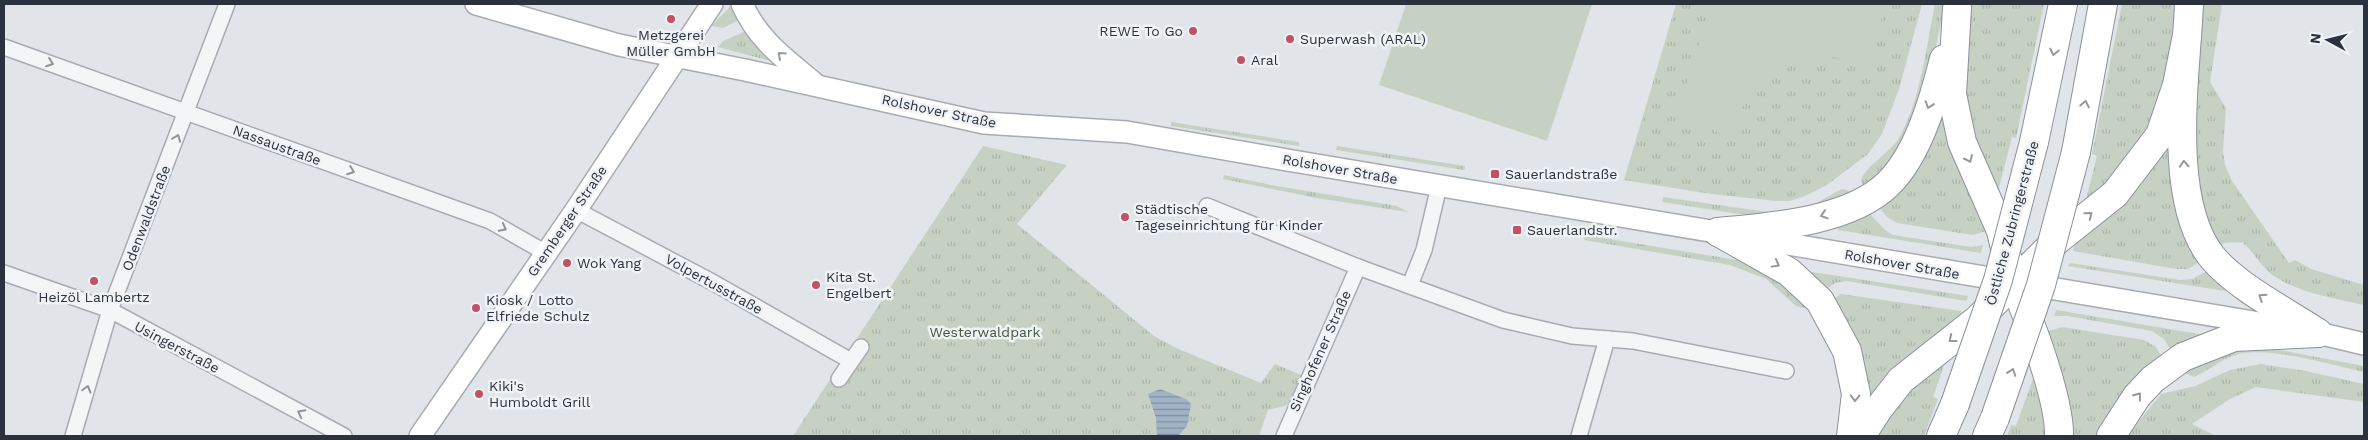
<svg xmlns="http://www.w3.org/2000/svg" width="2368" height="440" font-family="'Work Sans',sans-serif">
<defs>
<pattern id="grass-tufts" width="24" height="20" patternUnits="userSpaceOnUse" patternTransform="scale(1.25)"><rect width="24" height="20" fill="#c7d1c3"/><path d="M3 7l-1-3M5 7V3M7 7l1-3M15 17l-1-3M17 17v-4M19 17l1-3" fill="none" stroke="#abb4a9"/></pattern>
<pattern id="water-rules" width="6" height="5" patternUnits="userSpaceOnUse" patternTransform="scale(1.25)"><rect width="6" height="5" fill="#a0b2c5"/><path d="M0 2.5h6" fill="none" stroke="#8391a1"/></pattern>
</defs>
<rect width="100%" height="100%" fill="#e1e4e8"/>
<g fill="url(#grass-tufts)">
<polygon points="1676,4 1922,4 1899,89 1882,134 1868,154 1827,185 1805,196 1790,201 1776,201 1704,193 1624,180"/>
<path d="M 1935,4 L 1945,4 L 1929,79 L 1906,146 L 1866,191 L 1861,181 C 1863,168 1891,152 1899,138 C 1921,99 1926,48 1935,4 Z"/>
<polygon points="1969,4 2044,4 2016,138 2012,137 1996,199 1977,154 1961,69"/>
<path d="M 2122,4 L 2176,4 C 2173,59 2164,110 2132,156 C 2119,174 2100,190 2084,207 L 2097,156 L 2092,154 Z"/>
<path d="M 2200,4 L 2222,4 L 2210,82 L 2226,108 L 2223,151 L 2225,165 L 2232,181 L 2289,263 L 2295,260 L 2311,269 L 2364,285 L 2364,305 C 2334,298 2297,293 2271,274 C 2260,265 2253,251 2242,242 L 2224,243 L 2218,248 L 2192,184 Z"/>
<polygon points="730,7 739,20 723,28 711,26"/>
<polygon points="746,31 774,62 718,47 723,41"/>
<polygon points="1944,111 1987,231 1973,235 1897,223 1887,217 1878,206"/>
<polygon points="2174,121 2203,260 2188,269 2176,269 2073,251 2077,236"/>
<polygon points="1171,122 1299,142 1299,146 1171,126"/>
<polygon points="983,146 1067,165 1017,224 1154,336 1176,348 1261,383 1275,364 1301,375 1288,405 1268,410 1259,436 793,436"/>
<polygon points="1337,146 1465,166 1464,170 1336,150"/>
<polygon points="1224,175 1271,185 1397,206 1408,212 1316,198 1223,179"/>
<polygon points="1842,189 1854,192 1844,205 1752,216 1662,202 1663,197 1774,213 1809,207"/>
<polygon points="1868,212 1885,230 1893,235 1971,247 1983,245 1981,253 1838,230 1838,226"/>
<polygon points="1585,235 1743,261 1763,269 1811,305 1805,308 1796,306 1766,279 1730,265 1584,240"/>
<polygon points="2070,263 2180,280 2192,279 2211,269 2231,292 2068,266"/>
<polygon points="1806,271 1968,296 1966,301 1847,281 1835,283 1823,292"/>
<polygon points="1841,294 1961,311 1961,316 1864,415 1831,301"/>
<polygon points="2056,310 2199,334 2202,336 2172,352 2164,339 2152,331 2067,316 2054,316"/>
<polygon points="2062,327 2144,340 2156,347 2162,357 2097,436 2065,436 2044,347 2049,331"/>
<path d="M 2269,348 L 2364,366 L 2364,372 C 2332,365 2265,345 2235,355 C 2220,360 2208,371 2194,377 L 2185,373 L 2190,362 L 2229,349 Z"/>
<polygon points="1948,354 1933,397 1938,399 1924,436 1874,436 1890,409"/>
<polygon points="2261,364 2306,371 2364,384 2364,402 2256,387 2230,399 2192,424 2216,436 2127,436 2161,394 2195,386 2230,370"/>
<polygon points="2034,376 2042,407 2046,436 2007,436 2011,425 2016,426"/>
</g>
<g fill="#c7d1c3">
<polygon points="1406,4 1592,4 1547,141 1379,85"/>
<path d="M 1710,4 L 1884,4 L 1884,6 L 1874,60 L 1866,65 C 1855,63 1843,58 1832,57 C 1800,54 1762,80 1744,105 C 1737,114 1734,127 1729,137 L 1679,115 Z"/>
</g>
<polygon fill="url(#water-rules)" points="1160,389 1186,399 1191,404 1187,426 1178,436 1157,436 1156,418 1148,394"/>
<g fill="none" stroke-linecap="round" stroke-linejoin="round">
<defs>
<g id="street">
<polyline points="4,47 490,221 546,253"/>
<polyline points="1207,206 1358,267 1503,320 1572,336 1633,341 1786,371"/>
<polyline points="576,210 714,283 851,361"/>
<polyline points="4,273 110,310 344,436"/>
<polyline points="1410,285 1424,250 1439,186"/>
<polyline points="839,379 861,347"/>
<polyline points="73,436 110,310 227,4"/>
<polyline points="1284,436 1358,267"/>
<polyline points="1579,436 1607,339"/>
</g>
<g id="secondary">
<polyline points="476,4 619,45 745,70 984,123 1127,132 1293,161 2318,333 2364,344"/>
<path d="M 742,4 C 758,40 784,58 814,83"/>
<polyline points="420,436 576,210 712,4"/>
</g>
<g id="highway">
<path d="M 2189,4 C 2186,75 2166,199 2212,257 C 2237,287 2285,311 2318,333"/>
<polyline points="1957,8 1952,94 1962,142 2001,231 2008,261"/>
<polyline points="2034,142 2063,4"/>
<polyline points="2076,152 2103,4"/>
<path d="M 1718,232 C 1770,227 1849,222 1888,184 C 1918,155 1934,99 1944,59"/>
<polyline points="1718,232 1789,272 1820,301 1847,351 1856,394 1851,436"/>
<path d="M 2023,306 C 2036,337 2060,404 2059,436"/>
<polyline points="1861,436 1879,408 1901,380 1977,320 2056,241 2115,194 2160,135 2177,85 2187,35"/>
<polyline points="1941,436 1955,404"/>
<polyline points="1987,436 1995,418"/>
<polyline points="2111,436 2137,396 2153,379 2183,357 2234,337 2318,333"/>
</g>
</defs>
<use href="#street" stroke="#a7abb2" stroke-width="18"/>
<use href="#secondary" stroke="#a7abb2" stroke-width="24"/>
<use href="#highway" stroke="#8a929d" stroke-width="30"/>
<use href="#street" stroke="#f3f5f7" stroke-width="15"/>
<use href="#secondary" stroke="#fff" stroke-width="21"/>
<use href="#highway" stroke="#fff" stroke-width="28"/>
<defs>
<g id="highway-bridge">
<polyline points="1955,404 1998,280 2034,142"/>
<polyline points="1995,418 2041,285 2076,152"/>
</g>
</defs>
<use href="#highway-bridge" stroke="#8a929d" stroke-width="30" stroke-linecap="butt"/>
<use href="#highway-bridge" stroke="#fff" stroke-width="28"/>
</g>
<defs><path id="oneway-chevron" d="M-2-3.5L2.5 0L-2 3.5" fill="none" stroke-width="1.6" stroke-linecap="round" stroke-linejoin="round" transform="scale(1.25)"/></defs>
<g stroke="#95989e">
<use href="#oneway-chevron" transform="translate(2054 52) rotate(102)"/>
<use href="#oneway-chevron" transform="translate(781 55) rotate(-138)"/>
<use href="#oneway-chevron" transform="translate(2085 104) rotate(-79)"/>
<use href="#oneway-chevron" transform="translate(1929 105) rotate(109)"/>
<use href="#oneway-chevron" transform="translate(1969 159) rotate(66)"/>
<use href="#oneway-chevron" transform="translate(2184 164) rotate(-93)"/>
<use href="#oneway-chevron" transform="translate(1824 215) rotate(162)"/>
<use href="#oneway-chevron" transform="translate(2089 215) rotate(-39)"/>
<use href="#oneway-chevron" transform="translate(1776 264) rotate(29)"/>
<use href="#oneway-chevron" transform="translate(2262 297) rotate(-147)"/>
<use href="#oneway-chevron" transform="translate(1952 339) rotate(142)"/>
<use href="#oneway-chevron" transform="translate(2012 372) rotate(-70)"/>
<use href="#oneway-chevron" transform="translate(2138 396) rotate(-51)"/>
<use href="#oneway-chevron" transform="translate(1855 398) rotate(91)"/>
</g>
<g stroke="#8f949a">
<use href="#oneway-chevron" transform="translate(50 63) rotate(20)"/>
<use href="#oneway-chevron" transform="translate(177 138) rotate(-69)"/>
<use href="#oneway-chevron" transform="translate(351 171) rotate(20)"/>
<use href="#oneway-chevron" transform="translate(503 228) rotate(28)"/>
<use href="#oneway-chevron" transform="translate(87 389) rotate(-74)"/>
<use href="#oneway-chevron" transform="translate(301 413) rotate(-152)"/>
</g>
<g fill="#c15266" stroke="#f0f3f6" stroke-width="2">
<circle cx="671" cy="19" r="5"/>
<circle cx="1193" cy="31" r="5"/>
<circle cx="1290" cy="39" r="5"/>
<circle cx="1241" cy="60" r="5"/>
<rect x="1490" y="169" width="10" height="10" rx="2.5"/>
<circle cx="1125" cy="217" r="5"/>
<rect x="1512" y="225" width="10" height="10" rx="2.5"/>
<circle cx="567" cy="263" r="5"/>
<circle cx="94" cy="281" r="5"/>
<circle cx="816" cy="285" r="5"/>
<circle cx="476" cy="308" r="5"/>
<circle cx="479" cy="394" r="5"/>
</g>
<g text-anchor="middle" stroke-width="5" stroke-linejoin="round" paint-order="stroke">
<g font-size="14" fill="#2b323e" stroke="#f0f3f6" text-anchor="start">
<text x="1183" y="36" text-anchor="end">REWE To Go</text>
<text x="671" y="40" text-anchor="middle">Metzgerei<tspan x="671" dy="16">Müller GmbH</tspan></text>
<text x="1300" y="44">Superwash (ARAL)</text>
<text x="1251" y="65">Aral</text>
<text x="1505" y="179">Sauerlandstraße</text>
<text x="1135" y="214">Städtische<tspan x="1135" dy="16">Tageseinrichtung für Kinder</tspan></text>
<text x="1527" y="235">Sauerlandstr.</text>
<text x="577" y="268">Wok Yang</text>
<text x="826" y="282">Kita St.<tspan x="826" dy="16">Engelbert</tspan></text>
<text x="94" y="302" text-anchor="middle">Heizöl Lambertz</text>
<text x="486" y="305">Kiosk / Lotto<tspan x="486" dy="16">Elfriede Schulz</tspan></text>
<text x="489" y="391">Kiki's<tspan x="489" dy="16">Humboldt Grill</tspan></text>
</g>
<g font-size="14" fill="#2b323e" stroke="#f0f3f6">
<text transform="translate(939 111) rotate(12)" y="5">Rolshover Straße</text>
<text transform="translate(277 145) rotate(20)" y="5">Nassaustraße</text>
<text transform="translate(1340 169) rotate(10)" y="5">Rolshover Straße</text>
<text transform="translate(146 218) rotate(-69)" y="5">Odenwaldstraße</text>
<text transform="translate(567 221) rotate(-56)" y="5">Gremberger Straße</text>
<text transform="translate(2012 223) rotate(-75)" y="5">Östliche Zubringerstraße</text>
<text transform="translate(1902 264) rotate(10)" y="5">Rolshover Straße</text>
<text transform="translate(714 284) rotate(29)" y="5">Volpertusstraße</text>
<text transform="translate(177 347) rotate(28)" y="5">Usingerstraße</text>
<text transform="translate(1320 351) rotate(-66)" y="5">Singhofener Straße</text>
</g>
<g font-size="14" fill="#40593a" stroke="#f0f3f6">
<text x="985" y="337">Westerwaldpark</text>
</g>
</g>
<rect width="2368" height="440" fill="none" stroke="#2b323e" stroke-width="10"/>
<g transform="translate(2328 40) rotate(277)" stroke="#f0f3f6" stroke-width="4" paint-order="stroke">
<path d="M0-4L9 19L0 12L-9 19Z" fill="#2b323e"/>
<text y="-8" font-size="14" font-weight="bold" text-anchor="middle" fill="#2b323e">N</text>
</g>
</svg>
